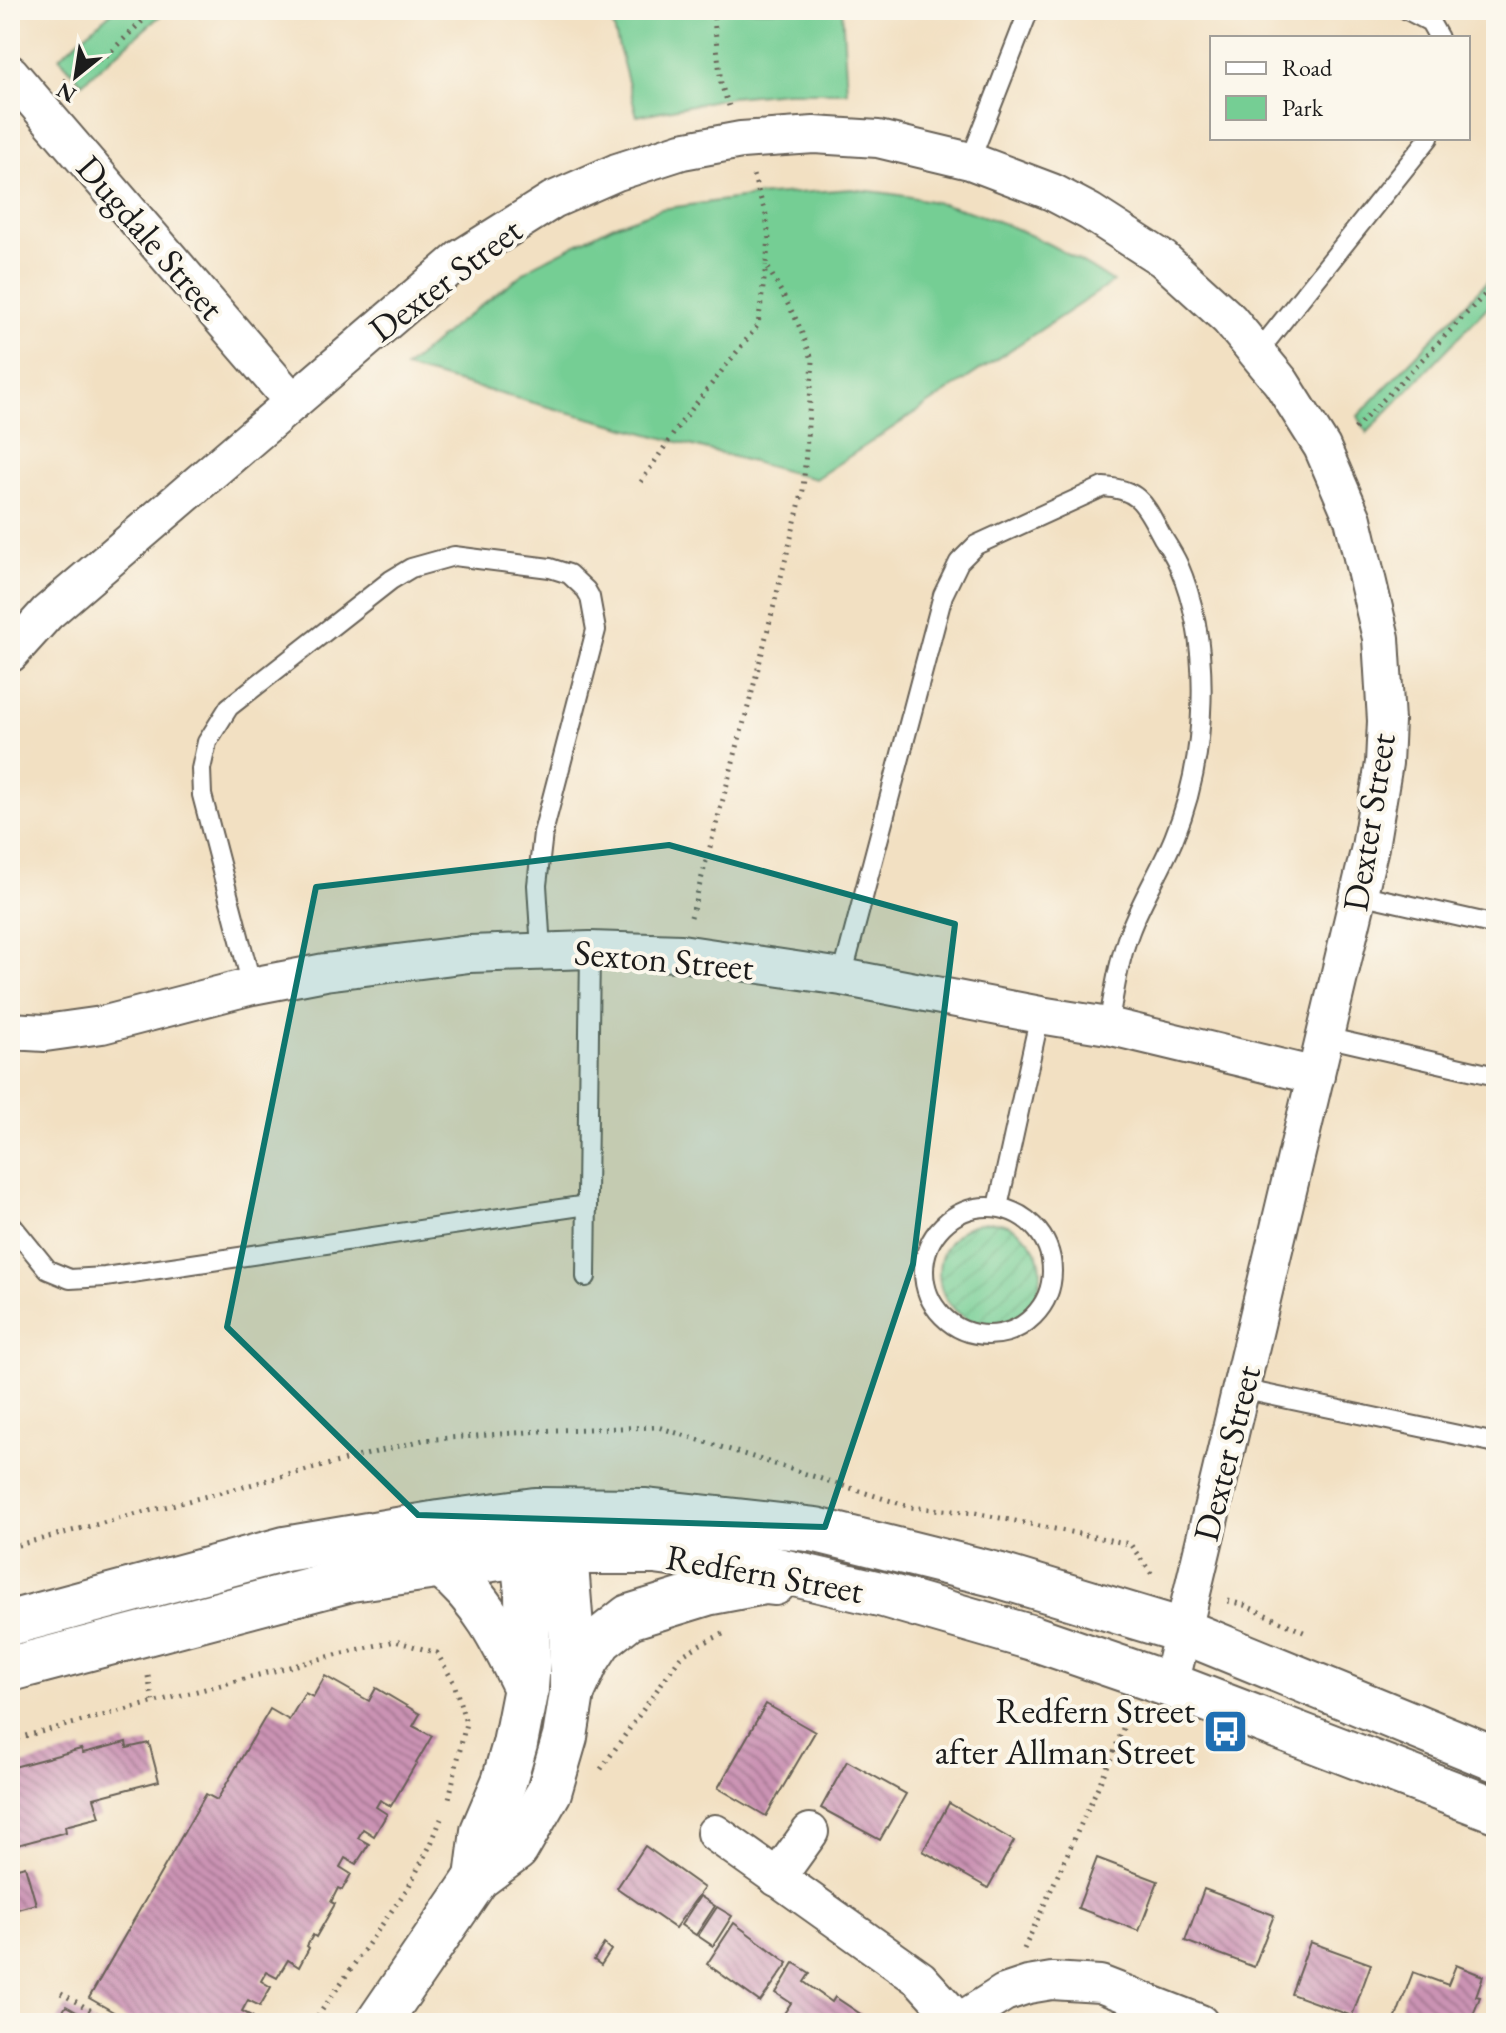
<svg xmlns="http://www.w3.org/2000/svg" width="1506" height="2033" font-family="'EB Garamond',serif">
<defs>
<pattern id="garden-furrows" width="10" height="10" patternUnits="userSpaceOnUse" patternTransform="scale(2)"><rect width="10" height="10" fill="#75ce94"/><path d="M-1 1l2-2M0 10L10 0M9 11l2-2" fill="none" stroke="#65b07f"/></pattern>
<pattern id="building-back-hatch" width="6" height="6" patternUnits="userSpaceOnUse" patternTransform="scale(2)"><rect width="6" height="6" fill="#cb93b4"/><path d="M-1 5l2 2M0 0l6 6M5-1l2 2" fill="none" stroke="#a47792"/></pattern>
</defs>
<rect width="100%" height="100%" fill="#fbf7ec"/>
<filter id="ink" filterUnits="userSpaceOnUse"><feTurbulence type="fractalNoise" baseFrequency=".0125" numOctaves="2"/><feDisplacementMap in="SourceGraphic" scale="16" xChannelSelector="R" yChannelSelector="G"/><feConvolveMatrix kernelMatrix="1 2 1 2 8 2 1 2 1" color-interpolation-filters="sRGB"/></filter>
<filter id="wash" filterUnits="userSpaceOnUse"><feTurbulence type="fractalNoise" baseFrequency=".006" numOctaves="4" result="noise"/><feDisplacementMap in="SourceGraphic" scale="32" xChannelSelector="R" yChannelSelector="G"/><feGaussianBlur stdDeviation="1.8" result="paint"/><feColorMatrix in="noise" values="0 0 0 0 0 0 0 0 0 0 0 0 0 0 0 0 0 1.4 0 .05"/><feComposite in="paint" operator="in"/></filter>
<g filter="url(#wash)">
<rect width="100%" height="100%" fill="#f2e0c2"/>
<g fill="#75ce94" stroke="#487558" stroke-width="2">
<polygon points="114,10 167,10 82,83 59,57"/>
<polygon points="609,10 842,10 847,92 786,92 731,97 637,116"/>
<path d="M 852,189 C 875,192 898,194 920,199 C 990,212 1054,243 1113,282 L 815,479 L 405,368 L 455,325 L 533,266 L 612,226 L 661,209 L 755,196 Z"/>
<polygon points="1496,272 1496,298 1367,433 1358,416"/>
</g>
<circle fill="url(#garden-furrows)" stroke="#487558" stroke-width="2" cx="990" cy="1273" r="51"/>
<g id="blocks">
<g fill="url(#building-back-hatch)">
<polygon points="325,1676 369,1701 376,1688 420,1714 413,1726 432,1736 391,1806 380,1800 376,1807 387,1814 374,1836 363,1829 358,1838 369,1844 356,1864 345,1858 340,1867 351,1874 342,1890 338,1888 331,1902 335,1904 316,1937 313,1935 307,1946 309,1948 299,1967 288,1960 277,1978 266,1972 261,1981 271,1987 260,2006 248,2000 242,2011 253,2017 250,2023 133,2023 89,1998 206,1794 217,1800 270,1709 289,1720 305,1693 313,1697"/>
<polygon points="766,1704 815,1732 766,1816 718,1788"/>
<polygon points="126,1742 127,1748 149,1743 159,1781 94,1798 100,1817 65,1826 66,1832 10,1847 10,1768 81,1749 83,1753"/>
<polygon points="847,1761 906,1794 880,1840 821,1808"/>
<polygon points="949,1803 1014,1841 988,1888 923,1851"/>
<polygon points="645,1846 704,1888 675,1928 617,1888"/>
<polygon points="1097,1858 1158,1881 1139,1931 1078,1908"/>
<polygon points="25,1866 36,1904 10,1911 10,1870"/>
<polygon points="1204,1889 1274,1915 1254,1967 1185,1941"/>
<polygon points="700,1896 715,1906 696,1935 681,1925"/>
<polygon points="717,1907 732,1916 713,1946 698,1936"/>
<polygon points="734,1923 788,1963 760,2002 707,1964"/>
<polygon points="1310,1942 1371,1964 1352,2016 1291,1994"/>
<polygon points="604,1944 611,1950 601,1965 594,1960"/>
<polygon points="794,1963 810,1973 804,1982 832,2002 835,1997 874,2023 830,2023 821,2018 817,2023 782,2023 779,2021 791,2003 776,1993"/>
<polygon points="1456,1965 1483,1976 1476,1996 1480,1997 1470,2023 1394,2023 1413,1972 1448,1985"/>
<polygon points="66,2006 96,2023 56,2023"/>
</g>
</g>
</g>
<g filter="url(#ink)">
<use href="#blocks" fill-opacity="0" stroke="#676156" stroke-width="2"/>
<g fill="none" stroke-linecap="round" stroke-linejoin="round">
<defs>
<g id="service">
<polyline points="1407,10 1430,22 1439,38"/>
<polyline points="970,161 1029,10"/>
<polyline points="1258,352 1429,138"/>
<polyline points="1359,894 1496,925"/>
<path d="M 842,977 L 943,595 L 959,562 L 976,545 L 1103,487 C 1142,489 1146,508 1163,538 C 1168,546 1174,555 1178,564 C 1213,644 1207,758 1174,838 C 1161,870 1142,899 1130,931 C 1118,962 1114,994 1108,1026"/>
<polyline points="252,986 202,795 201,769 207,742 229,707 391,580 411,568 454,556 550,568 569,574 586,590 590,597 596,630 543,833 537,885 541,950"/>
<polyline points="1325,1037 1496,1076"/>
<polyline points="998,1207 1040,1015"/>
<circle cx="988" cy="1271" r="64"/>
<polyline points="10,1223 48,1270 70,1279 105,1277 587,1205"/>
<polyline points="586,1277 590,950"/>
<polyline points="1241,1389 1496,1443"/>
</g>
<g id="minor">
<polyline points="10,73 293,402"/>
<polyline points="10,654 47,613 461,258 553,200 617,172 682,151 741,140 814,135 878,139 970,161 1052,192 1090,212 1163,259 1229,319 1281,382 1322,447 1353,519 1381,638 1386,721 1384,763 1370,847 1170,1685"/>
<polyline points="10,1031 45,1033 102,1025 252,986 325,972 469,954 590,950 681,953 842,977 1040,1015 1108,1026 1316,1076"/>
<polyline points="715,1833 920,1979 958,2021"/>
<polyline points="777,1878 810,1832"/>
<polyline points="957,2023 1004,1993 1028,1985 1052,1981 1100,1984 1200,2023"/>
</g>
<g id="tertiary">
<polyline points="477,1878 483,1831 504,1782 515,1744 526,1688 528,1662 527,1593 523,1555 533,1517"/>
<polyline points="378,2023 477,1878 516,1849 549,1792 565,1737 572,1693 572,1641 565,1552 544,1522"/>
</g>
<g id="secondary">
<path d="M 441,1566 C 482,1597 504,1643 526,1688"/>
<polyline points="10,1623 285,1549 439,1523 535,1510 646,1511 816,1530 997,1575 1183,1631 1496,1759"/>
<polyline points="10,1669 351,1579 543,1552 655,1552 760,1566 884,1595 1033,1638 1170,1685 1496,1810"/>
<polyline points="572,1693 587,1660 600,1640 629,1617 707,1593 765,1582 774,1583"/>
</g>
</defs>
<use href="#service" stroke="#676156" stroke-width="22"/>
<use href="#minor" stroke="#676156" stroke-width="40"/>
<use href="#tertiary" stroke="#676156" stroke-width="48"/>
<use href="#secondary" stroke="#676156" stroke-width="48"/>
<g stroke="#676156" stroke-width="5" stroke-dasharray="2 6" stroke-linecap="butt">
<polyline points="713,10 721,84 729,106"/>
<polyline points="65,81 107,55 154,10"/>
<polyline points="1355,429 1496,283"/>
<polyline points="641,482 680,424 758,325 766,265"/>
<polyline points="691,917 752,692 803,490 813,361 797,321 766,264 769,239 766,215 753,175"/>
<polyline points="10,1547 423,1440 554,1430 658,1427 910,1507 975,1513 1130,1544 1154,1577"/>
<polyline points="1228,1601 1244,1605 1308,1634"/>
<polyline points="148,1676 153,1702"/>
<polyline points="10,1740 339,1654 395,1641 437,1653 454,1683 466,1723 448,1803"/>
<polyline points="601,1769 681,1656 701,1644 723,1634"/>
<polyline points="1024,1949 1113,1754 1129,1713"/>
<polyline points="61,1993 112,2023"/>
<polyline points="313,2023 409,1886 431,1844 441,1819"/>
</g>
<use href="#service" stroke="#fff" stroke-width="18"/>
<use href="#minor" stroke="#fff" stroke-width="36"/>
<use href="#tertiary" stroke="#fff" stroke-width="44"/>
<use href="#secondary" stroke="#fff" stroke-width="44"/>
</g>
</g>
<path fill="#0f766e" fill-opacity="0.2" stroke="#0f766e" stroke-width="6" stroke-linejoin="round" d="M 669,845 L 955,924 L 913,1264 L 825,1527 L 418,1515 L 227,1327 L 316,887 Z"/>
<defs>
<symbol id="bus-square" viewBox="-11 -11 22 22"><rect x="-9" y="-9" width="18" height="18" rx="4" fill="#1f6fb2" stroke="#fbf7ec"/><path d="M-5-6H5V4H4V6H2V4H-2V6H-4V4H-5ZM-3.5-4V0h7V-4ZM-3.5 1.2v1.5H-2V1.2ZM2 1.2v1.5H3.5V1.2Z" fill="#fff"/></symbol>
</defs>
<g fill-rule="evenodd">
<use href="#bus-square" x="1200" y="1706" width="51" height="51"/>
</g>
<g text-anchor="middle" stroke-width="8" stroke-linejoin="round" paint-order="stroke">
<g font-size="36" fill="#1c1c1c" stroke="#fbf7ec">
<text transform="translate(151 237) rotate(49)" y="13">Dugdale Street</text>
<text transform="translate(445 279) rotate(-37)" y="13">Dexter Street</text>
<text transform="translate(1368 822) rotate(-81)" y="13">Dexter Street</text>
<text transform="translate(664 959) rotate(5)" y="13">Sexton Street</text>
<text transform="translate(1226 1453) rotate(-76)" y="13">Dexter Street</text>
<text transform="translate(765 1573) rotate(10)" y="13">Redfern Street</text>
</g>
<g font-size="36" fill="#1c1c1c" stroke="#fbf7ec" text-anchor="end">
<text x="1195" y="1723">Redfern Street<tspan x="1195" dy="41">after Allman Street</tspan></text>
</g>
</g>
<rect width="1506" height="2033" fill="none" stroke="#fbf7ec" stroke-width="40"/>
<rect x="1210" y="36" width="260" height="104" fill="#fbf7ec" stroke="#a29f99" stroke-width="2"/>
<rect x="1226" y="62" width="40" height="12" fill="#ffffff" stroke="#a29f99" stroke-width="2"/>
<text x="1282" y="76" font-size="24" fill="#1c1c1c">Road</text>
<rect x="1226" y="96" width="40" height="24" fill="#75ce94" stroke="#a29f99" stroke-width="2"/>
<text x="1282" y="116" font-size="24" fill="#1c1c1c">Park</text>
<g transform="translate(76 76) rotate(210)" stroke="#fbf7ec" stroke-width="6" paint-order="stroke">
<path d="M0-6L14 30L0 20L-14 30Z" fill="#1c1c1c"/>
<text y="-12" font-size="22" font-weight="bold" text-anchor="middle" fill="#1c1c1c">N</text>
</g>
</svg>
